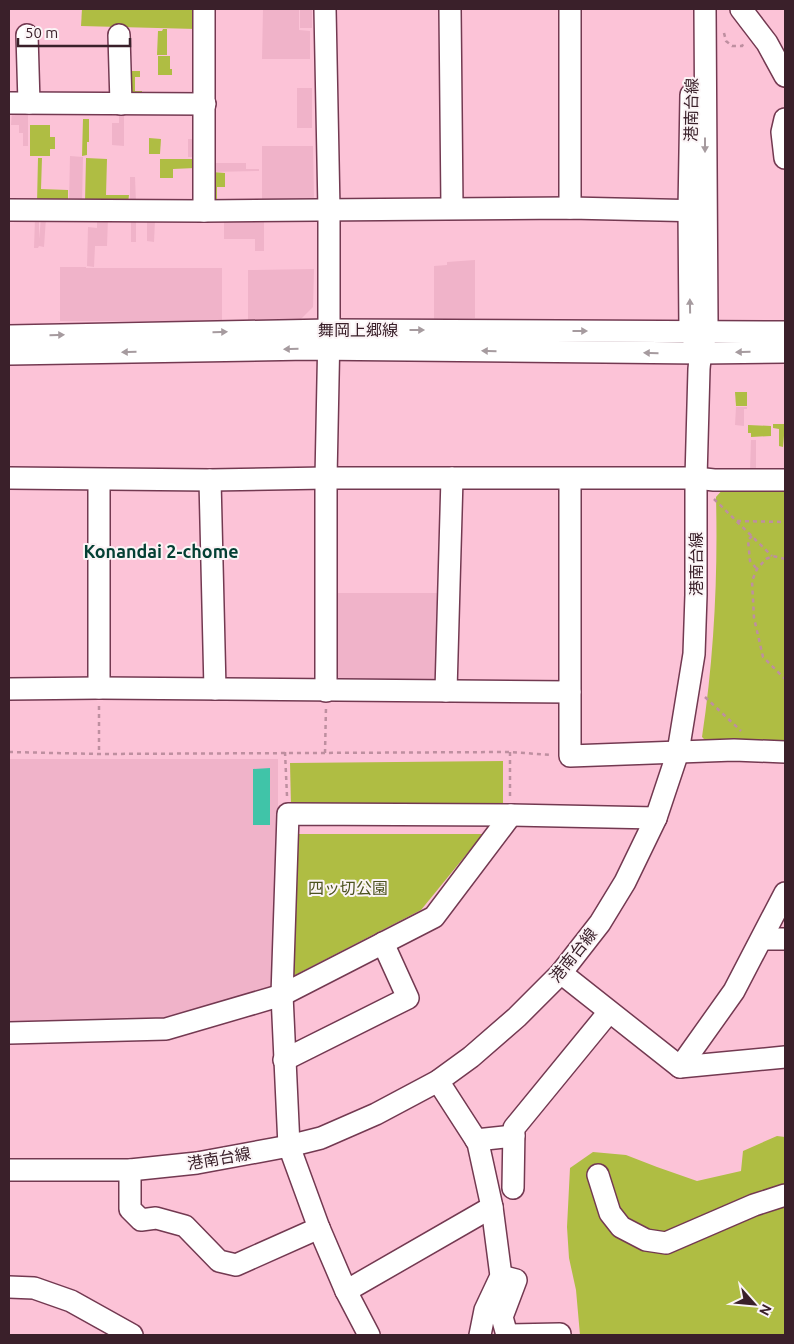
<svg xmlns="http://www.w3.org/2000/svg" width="794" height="1344" font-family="Ubuntu,'Noto Sans JP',sans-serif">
<rect width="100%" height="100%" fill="#fcc3d7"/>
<g fill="#f0b3c9">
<polygon points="263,9 299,9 299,30 310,31 310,59 262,59"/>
<rect x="300" y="9" width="12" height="19"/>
<rect x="297" y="88" width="15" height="40"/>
<polygon points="12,111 28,111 28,146 23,146 23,133 19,133 19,125 11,125"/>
<polygon points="119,112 124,112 124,146 112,145 112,123 119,123"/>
<rect x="188" y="139" width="8" height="18"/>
<polygon points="262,146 313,146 314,199 308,204 262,204"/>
<polygon points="70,156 83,157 82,203 69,203"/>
<polygon points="212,163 246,163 246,169 259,169 259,171 212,172"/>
<polygon points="130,177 135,177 136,203 130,203"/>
<polygon points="35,218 39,218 39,239 41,218 46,218 44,247 39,246 38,248 34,248"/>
<polygon points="97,218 108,218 107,246 95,246 94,267 87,266 88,227 97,228"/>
<polygon points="224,219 264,219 264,251 255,251 255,239 224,239"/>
<rect x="131" y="220" width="5" height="22"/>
<polygon points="147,220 155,220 154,242 147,241"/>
<polygon points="475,260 475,318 434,319 434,266 447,265 447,262"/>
<polygon points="60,267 86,267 86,268 222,268 222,321 60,321"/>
<polygon points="314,269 313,307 300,320 248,320 248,270"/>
<polygon points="736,407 747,407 747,409 744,409 744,426 735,425"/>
<polygon points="751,440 756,440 756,472 750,472"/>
<polygon points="334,593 441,593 441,686 333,682"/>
<polygon points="9,759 278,759 278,990 140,1026 9,1027"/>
</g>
<g fill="#afbd43">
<polygon points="82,9 196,9 196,29 81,26"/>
<polygon points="163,29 167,29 167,55 157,55 158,31 162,31"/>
<polygon points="158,56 170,56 170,69 172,69 172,75 158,75"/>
<polygon points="131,71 140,71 140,77 135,77 135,91 142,91 142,96 129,96 131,92"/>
<polygon points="83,119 89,119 89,142 87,142 87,155 82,156"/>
<polygon points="30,125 50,125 50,137 55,137 55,149 50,149 50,156 30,156"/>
<polygon points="149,138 161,139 160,154 149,154"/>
<polygon points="38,158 42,158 41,189 68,190 68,203 37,203"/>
<polygon points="86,158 107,159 106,195 129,195 128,203 85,202"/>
<polygon points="160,159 195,159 195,168 173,169 173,178 160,178"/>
<polygon points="212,172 225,173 225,187 217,187 217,201 215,203"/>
<polygon points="735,392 747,392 747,406 736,406"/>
<polygon points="773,424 785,424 783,447 779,446 779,429 773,428"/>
<polygon points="748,425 771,426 771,436 751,437 751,433 748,433"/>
<path d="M 724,488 L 785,488 L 785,741 L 705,740 L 702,737 C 714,657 718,577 716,497 Z"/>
<polygon points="503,761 503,804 499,808 291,805 290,763"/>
<polygon points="296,834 483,834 421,910 293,976"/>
<polygon points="777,1136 785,1137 785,1335 580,1335 576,1290 569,1258 567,1227 570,1168 593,1152 626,1155 657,1167 697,1181 741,1171 743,1151"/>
</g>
<polygon fill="#40c4a8" points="270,768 270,825 253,825 253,769"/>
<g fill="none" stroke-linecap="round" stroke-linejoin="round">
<defs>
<g id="minor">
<polyline points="325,9 329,210 329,330 326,478 326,691"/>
<polyline points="450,9 452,208"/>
<polyline points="570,9 570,208"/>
<polyline points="741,9 767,43 785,76"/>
<polyline points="27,35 29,103"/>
<polyline points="119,35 121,104"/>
<polyline points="691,95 689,210 690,332 696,344"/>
<polyline points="9,103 205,104"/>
<polyline points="785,119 782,132 785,158"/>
<polyline points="9,210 204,211 570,208 705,211"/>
<polyline points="204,211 204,9"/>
<polyline points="9,336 329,330 785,332"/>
<polyline points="9,354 309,349 700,353 785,352"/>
<polyline points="9,478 210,480 326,478 696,478 714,480 785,480"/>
<polyline points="210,480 215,689"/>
<polyline points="99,688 99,480"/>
<polyline points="9,689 99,688 570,692 570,479"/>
<polyline points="446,691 452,478"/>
<polyline points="570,692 570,756 734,750 785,752"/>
<polyline points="762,939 785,939"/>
<polyline points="561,973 680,1067 785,1057"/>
<polyline points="9,1033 166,1029 282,995 434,917 511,815"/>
<polyline points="284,1060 408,998 383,943"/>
<polyline points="680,1067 734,991 785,893"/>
<polyline points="438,1081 478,1143 492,1207 501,1276 485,1310 480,1335"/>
<polyline points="476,1140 514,1136"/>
<path d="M 9,1170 L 130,1170 L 197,1163 L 289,1146 L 321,1138 L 376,1114 L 438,1081 L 471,1057 L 517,1017 L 561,973 L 600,923 L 625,882 L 656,818 L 678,752 L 694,654 L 696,595 L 696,478 L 699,369 C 700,352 707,338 707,322 L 705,9"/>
<polyline points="130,1170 130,1209 141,1220 156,1218 185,1226 219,1261 236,1265 319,1228"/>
<polyline points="598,1175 610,1213 621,1227 646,1240 666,1243 754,1205 785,1195"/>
<polyline points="513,1188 514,1128 609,1012"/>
<polyline points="501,1276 516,1280 502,1317 507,1335"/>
<polyline points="9,1287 34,1288 71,1301 132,1335"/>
<polyline points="346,1291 492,1207"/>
<polyline points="369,1335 346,1291 319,1228 289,1146 282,995 288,814 511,815 656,818"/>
<polyline points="509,1335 560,1334"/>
</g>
</defs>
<use href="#minor" stroke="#733951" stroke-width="24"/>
<g stroke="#be8fa0" stroke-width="2.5" stroke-dasharray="4 4" stroke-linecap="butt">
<polyline points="724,33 726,41 732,46 742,46 744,43"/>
<polyline points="714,499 772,556"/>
<polyline points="737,521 785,522"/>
<polyline points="752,536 748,540 750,561 757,569"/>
<polyline points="785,559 773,556 766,559 757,569 752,581 754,618 763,657 785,679"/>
<polyline points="705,697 741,731"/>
<polyline points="99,706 99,754"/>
<polyline points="9,752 99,754 510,752 552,755"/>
<polyline points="285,752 287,796"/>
<polyline points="510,752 510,798"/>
<polyline points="325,753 326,707"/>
</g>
<use href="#minor" stroke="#fff" stroke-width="21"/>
</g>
<defs><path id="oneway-solid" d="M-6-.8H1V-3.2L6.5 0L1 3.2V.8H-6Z" transform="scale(1.25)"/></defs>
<g fill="#a69b9f">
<use href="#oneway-solid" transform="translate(705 145) rotate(90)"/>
<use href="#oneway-solid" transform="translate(690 306) rotate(-91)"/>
<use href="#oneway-solid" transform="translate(417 330)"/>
<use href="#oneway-solid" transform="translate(580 331)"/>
<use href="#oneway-solid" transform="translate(220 332) rotate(-1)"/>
<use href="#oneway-solid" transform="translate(57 335) rotate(-1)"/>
<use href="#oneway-solid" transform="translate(291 349) rotate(179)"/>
<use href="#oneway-solid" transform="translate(489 351) rotate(-179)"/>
<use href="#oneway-solid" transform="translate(129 352) rotate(179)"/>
<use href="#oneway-solid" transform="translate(743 352) rotate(179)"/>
<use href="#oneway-solid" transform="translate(651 353) rotate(-179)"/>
</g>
<g text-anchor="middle" stroke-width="4" stroke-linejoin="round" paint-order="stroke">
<g font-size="16" fill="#3a202a" stroke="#fbf4f6">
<text transform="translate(691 110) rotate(-89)" y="6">港南台線</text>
<text x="358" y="336">舞岡上郷線</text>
<text transform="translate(696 564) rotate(-90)" y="6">港南台線</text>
<text transform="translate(573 955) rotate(-51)" y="6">港南台線</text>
<text transform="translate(219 1158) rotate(-10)" y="6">港南台線</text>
</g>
<g font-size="16" fill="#4c521f" stroke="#fbf4f6">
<text x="348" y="894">四ッ切公園</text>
</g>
<g font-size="18" font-weight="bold" fill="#033f33" stroke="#fbf4f6">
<text x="161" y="558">Konandai 2-chome</text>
</g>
</g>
<rect width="794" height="1344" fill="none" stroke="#3a202a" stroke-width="20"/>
<g transform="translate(754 1304) rotate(117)" stroke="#fbf4f6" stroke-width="4" paint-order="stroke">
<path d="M0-4L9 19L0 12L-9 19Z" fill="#3a202a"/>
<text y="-8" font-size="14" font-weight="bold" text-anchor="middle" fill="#3a202a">N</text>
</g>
<path d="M18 38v8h112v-8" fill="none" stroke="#3a202a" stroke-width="2.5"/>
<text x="25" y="38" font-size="15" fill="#3a202a" stroke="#fbf4f6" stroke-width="4" paint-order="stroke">50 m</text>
</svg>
